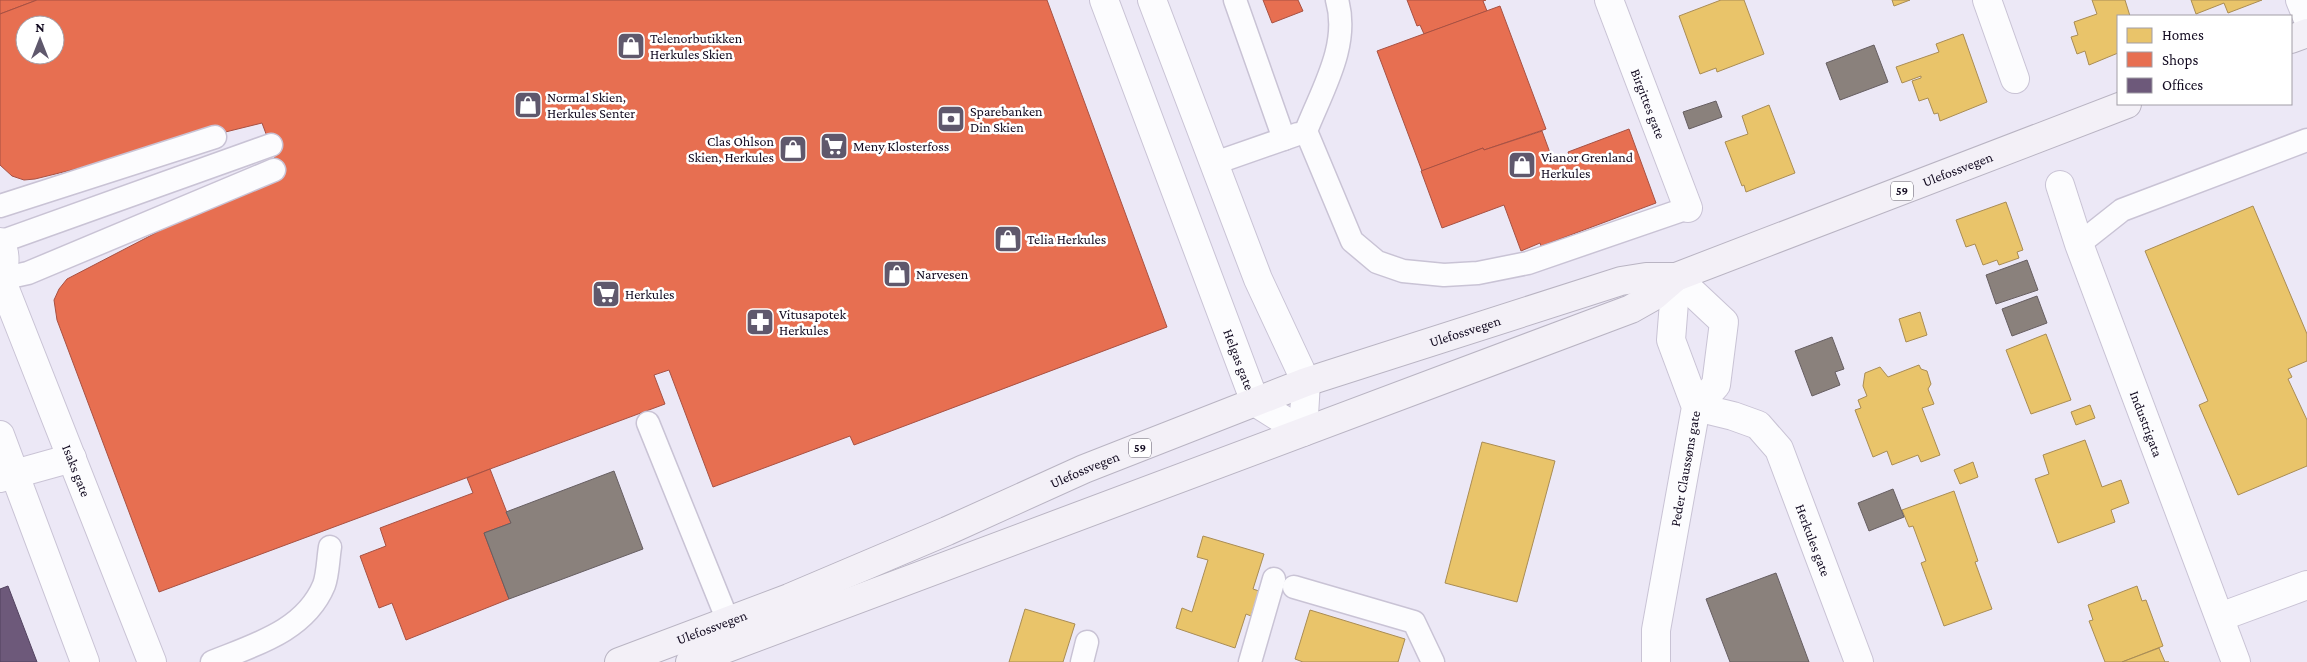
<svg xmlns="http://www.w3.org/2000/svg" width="2307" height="662" font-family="'Crimson Pro',serif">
<rect width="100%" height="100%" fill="#ece8f6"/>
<g fill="#e9c46a" stroke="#a98c54">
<polygon points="1721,0 1744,0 1764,54 1717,72 1716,68 1700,74 1679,16"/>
<polygon points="1892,0 1910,0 1894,6"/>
<polygon points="2092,0 2125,0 2130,16 2118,16 2118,53 2089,65 2085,51 2077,54 2071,37 2078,35 2074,22 2097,14"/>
<polygon points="2191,0 2262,0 2228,13 2224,3 2196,14"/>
<polygon points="1963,34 1987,102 1940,121 1938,113 1934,114 1928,98 1919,101 1912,81 1921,78 1921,76 1902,83 1896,67 1939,52 1936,44"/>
<polygon points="1769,105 1795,173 1746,192 1744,185 1742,186 1725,142 1748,134 1742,116"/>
<polygon points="2006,202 2023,250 2017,252 2019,258 1999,265 1997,260 1983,265 1975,244 1966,247 1956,220"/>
<polygon points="2253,206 2307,334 2307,361 2288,369 2292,377 2288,379 2307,420 2307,466 2238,495 2199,405 2208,401 2145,251"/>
<polygon points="1920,312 1927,335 1906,342 1899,319"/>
<polygon points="2046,334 2071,400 2031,414 2006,350"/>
<polygon points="1919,365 1921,369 1927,371 1931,384 1928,389 1934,404 1922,408 1940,455 1921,462 1918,455 1892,465 1887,451 1873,457 1855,410 1861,408 1858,400 1867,396 1863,386 1865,373 1880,367 1888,377"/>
<polygon points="2090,405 2095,418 2076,425 2071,412"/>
<polygon points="2085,440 2102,487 2121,480 2129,503 2111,510 2115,522 2058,543 2035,479 2049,474 2043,455"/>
<polygon points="1482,442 1555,461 1517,602 1445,583"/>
<polygon points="1973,462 1978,477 1960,484 1954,470"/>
<polygon points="1954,491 1978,561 1975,562 1992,609 1944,626 1921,563 1926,561 1913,526 1909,527 1902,510"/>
<polygon points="1203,536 1264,554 1253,589 1259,591 1251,616 1246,614 1235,648 1176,628 1182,608 1192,612 1208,560 1197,557"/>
<polygon points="2137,586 2142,601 2146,600 2163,646 2122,662 2105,662 2089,621 2093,620 2088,605"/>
<polygon points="1025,609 1075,624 1063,662 1009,662"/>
<polygon points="1310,610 1405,639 1398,662 1303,662 1295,659"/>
<polygon points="2159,648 2165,662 2169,662 2122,662"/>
</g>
<g fill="#e76f51" stroke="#a75143" fill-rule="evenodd">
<polygon points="0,0 37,0 0,14"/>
<path d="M 37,0 L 1047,0 L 1167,327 L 854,445 L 850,436 L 713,487 L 669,370 L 654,375 L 665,404 L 159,592 L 57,320 L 54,300 L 59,289 L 67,279 L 279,169 L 262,123 L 35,179 L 24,180 L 12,176 L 0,165 L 0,14 ZM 25,25 L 55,25 L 55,55 L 25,55 Z"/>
<polygon points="1263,0 1298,0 1303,11 1272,23"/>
<polygon points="1407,0 1486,0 1483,1 1487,11 1424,34 1420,25 1417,26"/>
<polygon points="1500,6 1546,129 1484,150 1483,148 1422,171 1377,51"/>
<polygon points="1629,129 1656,203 1541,246 1540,243 1521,251 1504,205 1442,228 1421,171 1483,148 1484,150 1542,131 1553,161 1569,155 1568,152"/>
<polygon points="490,469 511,523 484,533 509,599 406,640 392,603 379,608 360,556 386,546 380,528 473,493 467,478"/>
</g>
<polygon fill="#6d597a" stroke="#52425f" points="8,586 37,662 0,662 0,589"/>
<g fill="#8a817c" stroke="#665e61">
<polygon points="1874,45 1888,82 1840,100 1826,63"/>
<polygon points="1716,101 1722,117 1689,129 1683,112"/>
<polygon points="2027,260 2038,290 1996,304 1986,275"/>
<polygon points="2037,296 2047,323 2012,336 2002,309"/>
<polygon points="1832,337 1844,369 1835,372 1840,385 1812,396 1795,351"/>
<polygon points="614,471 643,549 509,599 484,533 511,523 506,512"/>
<polygon points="1893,489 1904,517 1869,531 1858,503"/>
<polygon points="1776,573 1809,662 1730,662 1706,599"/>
</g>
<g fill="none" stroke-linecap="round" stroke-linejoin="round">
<defs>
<g id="lane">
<polyline points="1235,0 1284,139"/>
<path d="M 1337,0 C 1350,45 1322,90 1306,131 L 1352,241 L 1377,262 L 1403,271 L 1444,275 L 1478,273 L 1528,263 L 1688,208"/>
<polyline points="1215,163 1298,134"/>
<polyline points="0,206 215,137"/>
<polyline points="0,242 271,145"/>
<polyline points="2079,244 2122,210 2307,140"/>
<polyline points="1,279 28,273 274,170"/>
<polyline points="648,423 728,621"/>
<polyline points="1294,587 1414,622 1433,662"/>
<path d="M 212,662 C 254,645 305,631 324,585 C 328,574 328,559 330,547"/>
<polyline points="1082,662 1087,642"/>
<polyline points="1250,662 1274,579"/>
</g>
<g id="street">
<path id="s1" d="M 1104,0 L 1255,402 L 1303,432 L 1306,382 L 1258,279 L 1152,0"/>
<path id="s2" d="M 1609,0 L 1688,208"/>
<polyline points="1987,0 2015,79"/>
<polyline points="2300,0 2307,17"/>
<path id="s3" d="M 2060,185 L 2079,244 L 2236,662"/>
<path d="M 0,242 C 7,255 5,267 0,280"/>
<polyline points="1676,277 1724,322 1716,385 1696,407"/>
<path id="s4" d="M 1,279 L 152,662"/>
<path id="s5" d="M 1696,407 L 1733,416 L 1758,425 L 1779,449 L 1859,662"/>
<polyline points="0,435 85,662"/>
<polyline points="0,478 72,458"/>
<polyline points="2220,617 2307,585"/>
<path id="s6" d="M 1656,662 L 1656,630 L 1696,407 L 1671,340 L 1676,277"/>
</g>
<g id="primary">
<polyline points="2291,39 2307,33"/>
<path id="s7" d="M 619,662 L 789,598 L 947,531 L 1084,469 L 1255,402 L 1306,382 L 1621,281 L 1646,277 L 1676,277"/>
<path id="s8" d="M 690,662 L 1631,309 L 1654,296 L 1676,277 L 2127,104"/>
</g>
</defs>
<use href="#lane" stroke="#c9c3d5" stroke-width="25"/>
<use href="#street" stroke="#c9c3d5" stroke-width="30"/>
<use href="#primary" stroke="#b9b4c3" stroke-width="30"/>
<use href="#lane" stroke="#fcfcfe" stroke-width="22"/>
<use href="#street" stroke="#fcfcfe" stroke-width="28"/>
<use href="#primary" stroke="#f3f0f7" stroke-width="28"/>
</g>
<defs>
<symbol id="shop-square" viewBox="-11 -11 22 22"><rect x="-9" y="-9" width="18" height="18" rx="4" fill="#5f586c" stroke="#fff"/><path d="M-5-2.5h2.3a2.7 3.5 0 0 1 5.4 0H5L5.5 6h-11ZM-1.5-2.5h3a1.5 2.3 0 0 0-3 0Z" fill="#fff"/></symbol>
<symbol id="bank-square" viewBox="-11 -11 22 22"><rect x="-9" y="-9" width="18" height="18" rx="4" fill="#5f586c" stroke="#fff"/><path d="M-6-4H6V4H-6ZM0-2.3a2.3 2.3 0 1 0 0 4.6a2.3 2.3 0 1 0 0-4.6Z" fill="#fff"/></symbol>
<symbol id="supermarket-square" viewBox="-11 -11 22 22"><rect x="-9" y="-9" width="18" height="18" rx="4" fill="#5f586c" stroke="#fff"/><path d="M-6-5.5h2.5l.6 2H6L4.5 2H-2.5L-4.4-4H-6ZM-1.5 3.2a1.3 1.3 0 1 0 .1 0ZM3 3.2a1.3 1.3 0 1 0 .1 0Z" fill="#fff"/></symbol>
<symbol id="pharmacy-square" viewBox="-11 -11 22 22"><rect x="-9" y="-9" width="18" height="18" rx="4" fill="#5f586c" stroke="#fff"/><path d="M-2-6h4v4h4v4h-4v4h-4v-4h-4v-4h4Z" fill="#fff"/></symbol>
</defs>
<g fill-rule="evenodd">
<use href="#shop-square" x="615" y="30" width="32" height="32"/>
<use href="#shop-square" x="512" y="89" width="32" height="32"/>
<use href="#bank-square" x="935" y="103" width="32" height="32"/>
<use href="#supermarket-square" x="818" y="130" width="32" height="32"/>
<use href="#shop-square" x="777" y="133" width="32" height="32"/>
<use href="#shop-square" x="1506" y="149" width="32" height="32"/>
<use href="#shop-square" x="992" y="223" width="32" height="32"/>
<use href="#shop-square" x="881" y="258" width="32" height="32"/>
<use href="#supermarket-square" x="590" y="278" width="32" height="32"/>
<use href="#pharmacy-square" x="744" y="306" width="32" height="32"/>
</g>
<g text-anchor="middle" stroke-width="5" stroke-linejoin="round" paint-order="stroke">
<g fill="#fff" stroke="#5a5464" stroke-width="1">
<rect x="1891" y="181.5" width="22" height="19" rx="4"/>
<rect x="1129" y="438.5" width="22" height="19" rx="4"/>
</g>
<g font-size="12" font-weight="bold" fill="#130b21">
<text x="1902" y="195">59</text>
<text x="1140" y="452">59</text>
</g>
<g font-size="14" fill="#130b21" stroke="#fff" text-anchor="start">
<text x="650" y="43">Telenorbutikken<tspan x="650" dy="16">Herkules Skien</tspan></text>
<text x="547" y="102">Normal Skien,<tspan x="547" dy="16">Herkules Senter</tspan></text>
<text x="970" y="116">Sparebanken<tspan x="970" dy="16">Din Skien</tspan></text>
<text x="774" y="146" text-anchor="end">Clas Ohlson<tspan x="774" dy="16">Skien, Herkules</tspan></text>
<text x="853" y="151">Meny Klosterfoss</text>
<text x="1541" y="162">Vianor Grenland<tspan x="1541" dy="16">Herkules</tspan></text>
<text x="1027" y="244">Telia Herkules</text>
<text x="916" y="279">Narvesen</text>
<text x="625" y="299">Herkules</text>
<text x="779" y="319">Vitusapotek<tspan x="779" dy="16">Herkules</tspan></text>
</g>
<g font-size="14" fill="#130b21" stroke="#fff">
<text dy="5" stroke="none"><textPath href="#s2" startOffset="111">Birgittes gate</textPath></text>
<text dy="5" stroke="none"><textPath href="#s8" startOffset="1362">Ulefossvegen</textPath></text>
<text dy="5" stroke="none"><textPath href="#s7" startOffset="909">Ulefossvegen</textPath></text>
<text dy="5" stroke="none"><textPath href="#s1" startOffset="384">Helgas gate</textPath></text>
<text dy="5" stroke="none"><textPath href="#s3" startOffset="254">Industrigata</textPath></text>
<text dy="5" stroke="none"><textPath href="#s6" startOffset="196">Peder Claussøns gate</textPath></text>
<text dy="5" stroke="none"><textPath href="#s7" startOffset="504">Ulefossvegen</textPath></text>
<text dy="5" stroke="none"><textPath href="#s4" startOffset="206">Isaks gate</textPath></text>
<text dy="5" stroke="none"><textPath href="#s5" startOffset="194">Herkules gate</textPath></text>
<text dy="5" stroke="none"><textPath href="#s7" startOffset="99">Ulefossvegen</textPath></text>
</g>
</g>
<rect x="2117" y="15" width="175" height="90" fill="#ffffff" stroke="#a19da6"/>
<rect x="2127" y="28" width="25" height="15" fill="#e9c46a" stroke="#a19da6"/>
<text x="2162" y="40" font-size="15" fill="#130b21">Homes</text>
<rect x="2127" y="52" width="25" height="15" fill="#e76f51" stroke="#a19da6"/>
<text x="2162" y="65" font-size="15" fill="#130b21">Shops</text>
<rect x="2127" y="78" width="25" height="15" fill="#6d597a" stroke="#a19da6"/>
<text x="2162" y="90" font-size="15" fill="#130b21">Offices</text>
<g transform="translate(40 40)"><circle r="24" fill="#ffffff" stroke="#a19da6"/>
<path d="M0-4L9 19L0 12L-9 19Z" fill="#5f586c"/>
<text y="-8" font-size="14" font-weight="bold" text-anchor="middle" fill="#130b21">N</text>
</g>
</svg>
